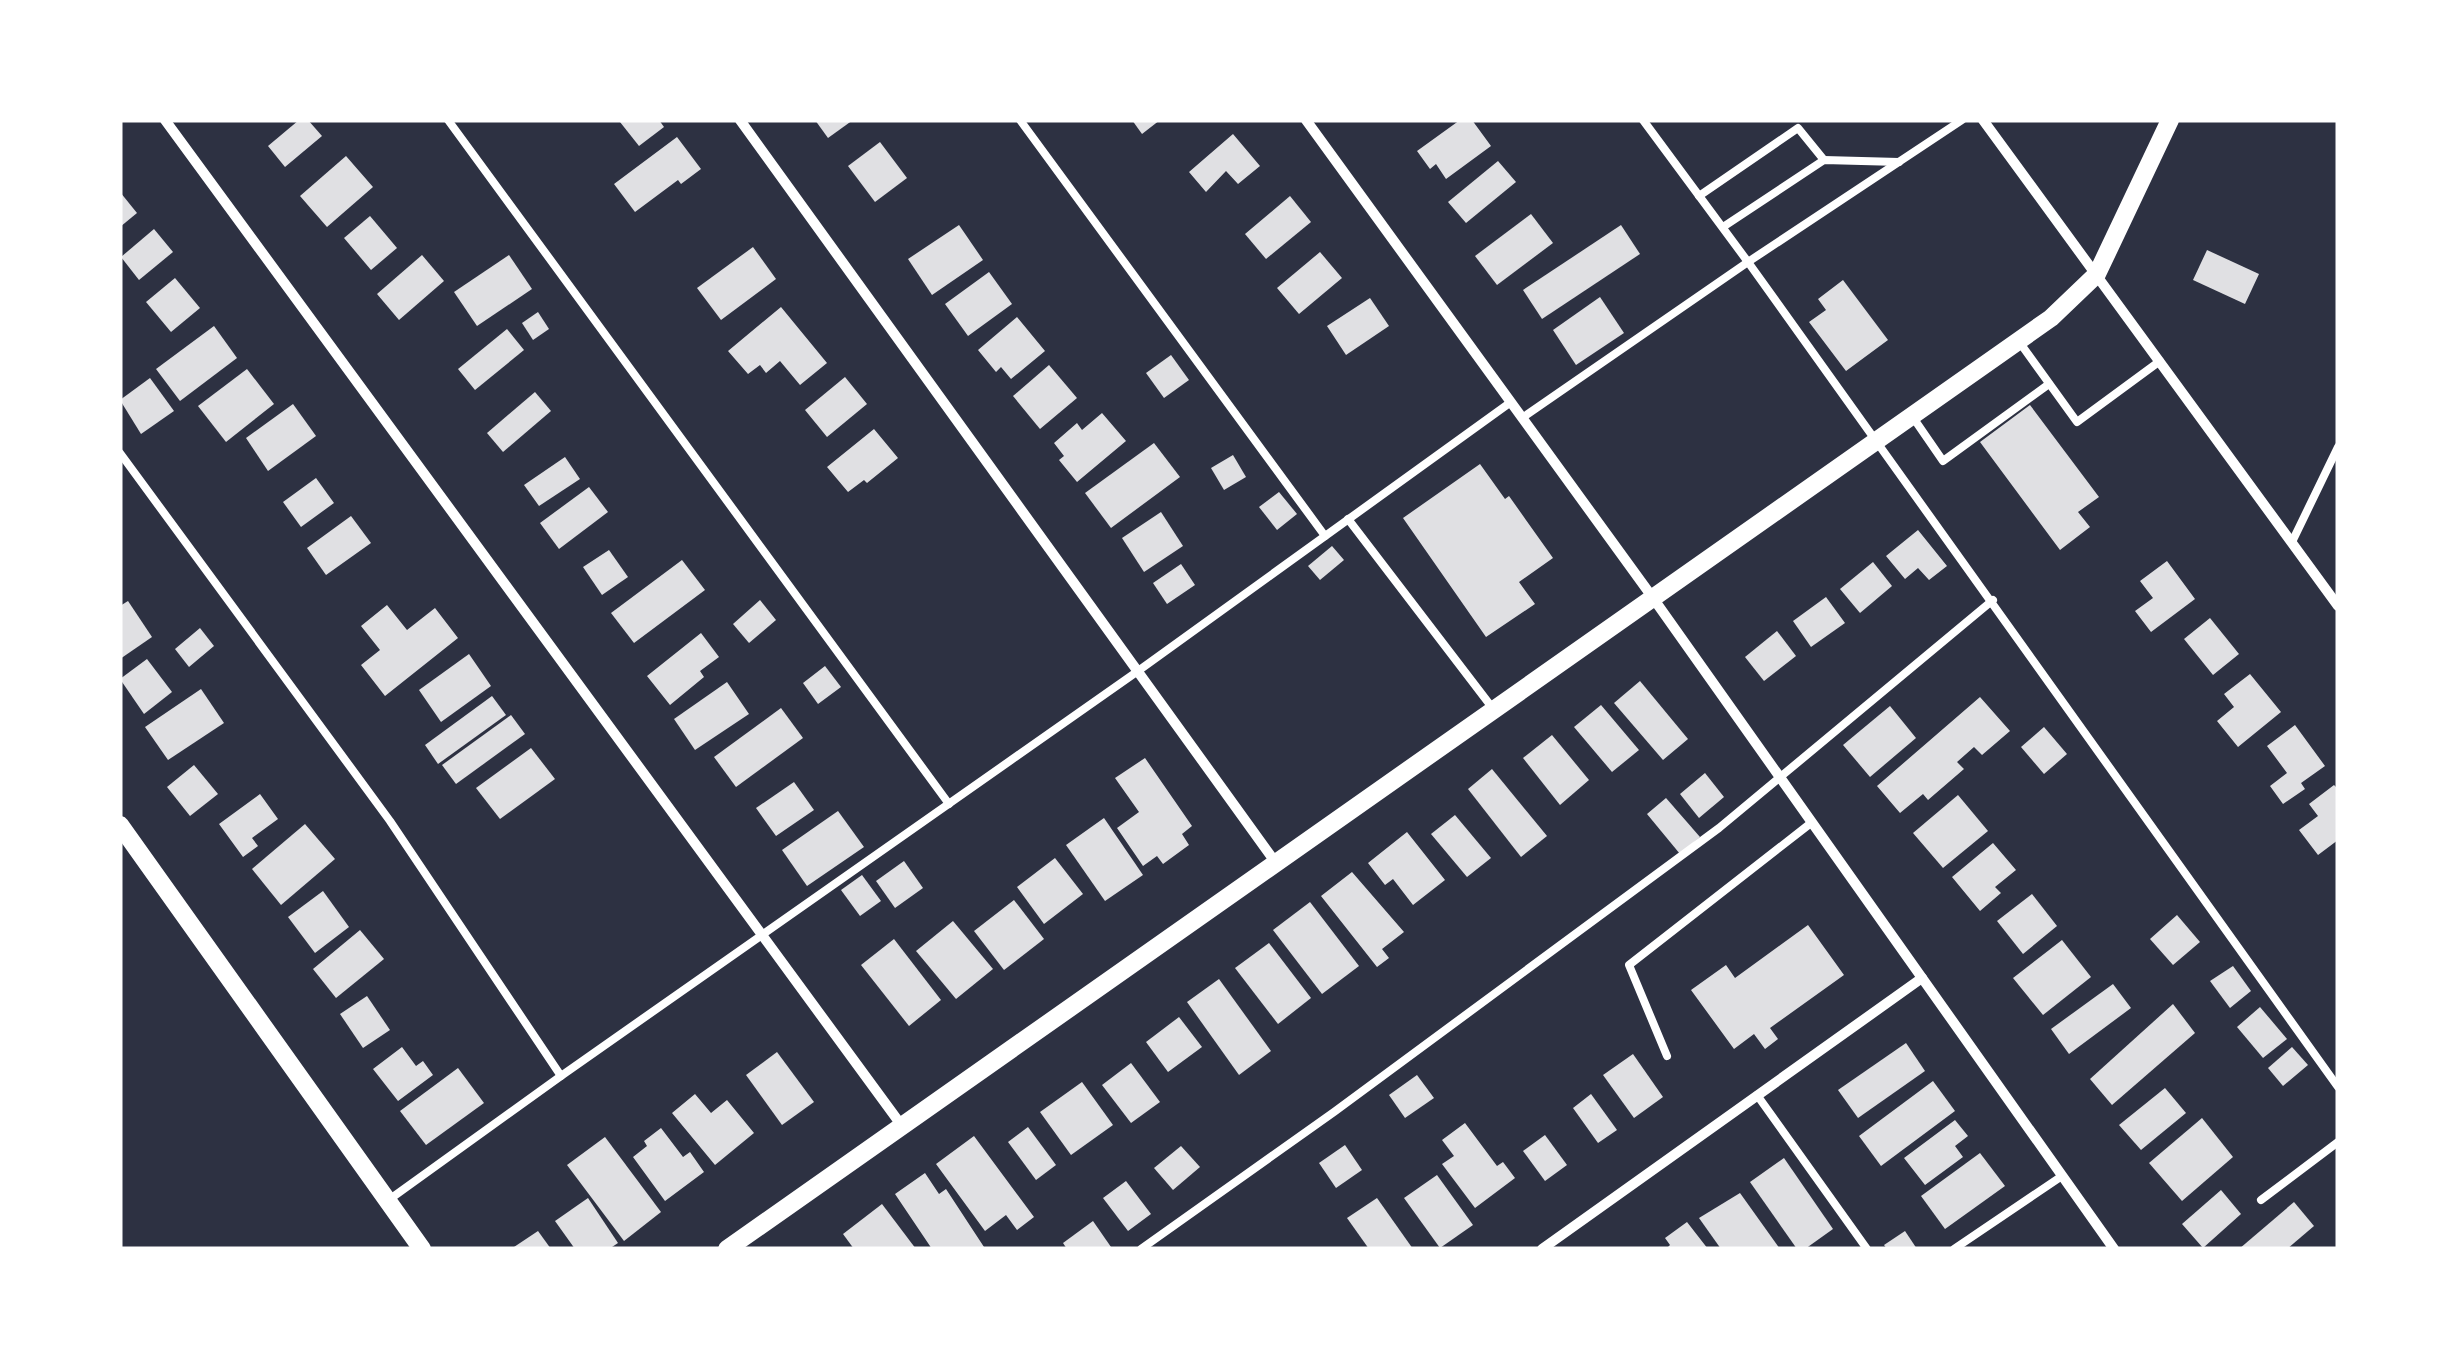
<svg xmlns="http://www.w3.org/2000/svg" width="2458" height="1369" font-family="'Alegreya Sans',sans-serif">
<rect width="100%" height="100%" fill="#2d3142"/>
<g fill="#e0e0e3">
<polygon points="299,120 308,120 322,136 285,167 268,146"/>
<polygon points="622,120 659,120 664,127 639,146 620,122"/>
<polygon points="815,120 853,120 828,138"/>
<polygon points="1132,120 1160,120 1142,134"/>
<polygon points="1460,120 1472,120 1491,146 1446,179 1436,164 1430,169 1417,151"/>
<polygon points="1233,134 1260,166 1238,184 1226,171 1206,192 1189,172"/>
<polygon points="677,137 701,169 681,184 678,180 635,212 614,184"/>
<polygon points="880,142 907,178 875,202 848,166"/>
<polygon points="346,156 373,187 327,227 300,196"/>
<polygon points="1498,161 1516,182 1466,223 1448,202"/>
<polygon points="120,192 137,213 120,227"/>
<polygon points="1290,196 1311,222 1266,259 1245,234"/>
<polygon points="1531,214 1553,243 1497,285 1475,256"/>
<polygon points="370,216 397,248 371,270 344,238"/>
<polygon points="959,225 983,260 932,295 908,259"/>
<polygon points="1621,225 1640,254 1542,319 1523,290"/>
<polygon points="154,229 173,252 139,280 121,257"/>
<polygon points="753,247 776,279 721,320 697,288"/>
<polygon points="2207,250 2259,274 2245,304 2193,280"/>
<polygon points="1320,252 1342,278 1299,314 1277,288"/>
<polygon points="422,255 444,281 399,320 377,294"/>
<polygon points="509,255 532,289 477,326 454,292"/>
<polygon points="989,272 1012,304 968,336 945,304"/>
<polygon points="175,278 200,308 171,332 146,302"/>
<polygon points="1843,280 1888,340 1846,371 1809,322 1826,310 1818,299"/>
<polygon points="1600,297 1624,333 1576,365 1553,330"/>
<polygon points="1370,298 1389,326 1346,355 1327,326"/>
<polygon points="781,307 827,363 800,385 780,361 766,373 760,365 748,374 728,351"/>
<polygon points="538,312 549,329 533,340 522,323"/>
<polygon points="1017,317 1045,351 1011,379 1001,367 996,372 978,350"/>
<polygon points="214,326 237,358 180,401 156,369"/>
<polygon points="507,329 524,350 475,390 458,369"/>
<polygon points="1171,355 1189,380 1164,398 1146,373"/>
<polygon points="1049,365 1077,398 1040,429 1013,396"/>
<polygon points="247,369 274,404 226,442 198,406"/>
<polygon points="845,377 867,404 827,437 805,410"/>
<polygon points="150,378 174,411 141,434 120,400"/>
<polygon points="535,392 551,411 503,452 487,433"/>
<polygon points="293,404 316,436 268,471 246,438"/>
<polygon points="2030,405 2099,497 2078,512 2090,527 2060,550 1980,442"/>
<polygon points="1102,413 1126,441 1077,482 1059,460 1064,456 1054,443 1077,423 1082,430"/>
<polygon points="874,429 898,458 867,483 864,480 848,492 827,467"/>
<polygon points="1154,443 1180,477 1111,528 1085,493"/>
<polygon points="1233,455 1246,477 1224,490 1211,468"/>
<polygon points="565,457 580,479 539,506 524,485"/>
<polygon points="1480,464 1505,499 1509,496 1553,558 1519,582 1535,604 1486,637 1403,518"/>
<polygon points="316,478 334,503 301,527 283,502"/>
<polygon points="589,487 608,512 559,549 540,523"/>
<polygon points="1279,492 1297,514 1277,530 1259,507"/>
<polygon points="1161,512 1183,546 1144,572 1122,538"/>
<polygon points="351,516 371,543 326,575 307,548"/>
<polygon points="1918,530 1947,566 1929,580 1918,568 1905,579 1886,556"/>
<polygon points="1332,546 1344,560 1320,580 1308,566"/>
<polygon points="609,550 628,577 602,595 583,567"/>
<polygon points="682,560 705,590 634,643 611,613"/>
<polygon points="2167,561 2195,599 2151,632 2135,611 2153,598 2140,581"/>
<polygon points="1873,562 1892,586 1860,613 1840,589"/>
<polygon points="1181,564 1195,585 1167,604 1153,583"/>
<polygon points="1826,597 1845,623 1811,647 1793,621"/>
<polygon points="760,600 776,620 749,643 733,624"/>
<polygon points="128,601 152,637 120,659 120,606"/>
<polygon points="387,605 407,630 435,608 458,638 385,696 361,665 380,650 361,626"/>
<polygon points="2210,618 2239,654 2213,675 2184,639"/>
<polygon points="200,628 214,646 189,667 175,649"/>
<polygon points="1777,631 1796,656 1764,681 1745,657"/>
<polygon points="701,633 719,657 700,671 704,677 670,705 647,676"/>
<polygon points="469,654 491,686 441,722 419,690"/>
<polygon points="147,659 172,692 144,714 120,679"/>
<polygon points="825,666 841,687 818,704 803,683"/>
<polygon points="2250,674 2281,712 2238,747 2217,721 2234,707 2224,694"/>
<polygon points="1640,681 1688,739 1663,760 1614,703"/>
<polygon points="727,682 749,714 695,750 674,719"/>
<polygon points="201,689 224,723 168,760 145,727"/>
<polygon points="492,696 506,715 438,764 425,745"/>
<polygon points="1980,697 2010,731 1982,755 1974,747 1957,762 1964,769 1928,800 1923,794 1900,813 1877,786"/>
<polygon points="1601,705 1639,750 1612,772 1574,727"/>
<polygon points="1890,706 1916,738 1870,777 1843,745"/>
<polygon points="781,708 803,738 736,787 714,757"/>
<polygon points="511,715 525,734 456,784 442,765"/>
<polygon points="2295,725 2325,766 2301,783 2305,789 2283,804 2270,786 2287,773 2267,746"/>
<polygon points="2044,727 2067,754 2044,774 2021,747"/>
<polygon points="1552,735 1589,780 1560,805 1523,758"/>
<polygon points="531,748 555,779 500,819 476,788"/>
<polygon points="1145,758 1192,826 1182,834 1189,845 1163,864 1157,856 1143,866 1117,828 1139,812 1115,778"/>
<polygon points="194,765 218,794 190,816 167,787"/>
<polygon points="1492,769 1547,836 1521,857 1468,789"/>
<polygon points="1705,773 1724,797 1699,818 1680,794"/>
<polygon points="794,782 814,810 776,836 756,808"/>
<polygon points="2334,785 2338,789 2338,840 2318,855 2299,830 2318,816 2309,804"/>
<polygon points="260,794 278,819 252,838 258,846 243,857 219,824"/>
<polygon points="1958,795 1988,831 1943,868 1913,833"/>
<polygon points="1666,798 1700,837 1680,854 1647,814"/>
<polygon points="838,811 864,847 807,886 782,850"/>
<polygon points="1455,815 1491,858 1467,877 1431,834"/>
<polygon points="1104,818 1143,875 1105,901 1066,845"/>
<polygon points="305,824 335,859 281,905 252,869"/>
<polygon points="1407,832 1445,880 1413,905 1393,879 1385,885 1368,863"/>
<polygon points="1993,843 2016,870 1995,887 2001,893 1980,911 1952,877"/>
<polygon points="1055,858 1083,894 1044,924 1017,887"/>
<polygon points="904,861 923,888 895,908 876,881"/>
<polygon points="1352,872 1404,932 1382,949 1389,958 1377,967 1321,896"/>
<polygon points="862,875 881,901 860,916 841,890"/>
<polygon points="323,891 349,927 315,953 288,917"/>
<polygon points="2032,894 2057,926 2023,954 1997,921"/>
<polygon points="1014,900 1044,939 1004,970 974,931"/>
<polygon points="1310,902 1359,966 1322,994 1273,930"/>
<polygon points="2177,915 2200,942 2173,965 2150,939"/>
<polygon points="953,921 993,969 956,999 916,951"/>
<polygon points="1808,925 1844,975 1770,1028 1778,1039 1765,1049 1754,1034 1734,1049 1691,990 1726,965 1735,978"/>
<polygon points="360,930 384,959 336,998 313,969"/>
<polygon points="894,939 941,1000 909,1026 861,965"/>
<polygon points="2062,940 2091,977 2043,1015 2013,978"/>
<polygon points="1269,943 1311,998 1278,1024 1235,968"/>
<polygon points="2233,966 2251,991 2230,1008 2210,981"/>
<polygon points="1219,979 1271,1051 1239,1075 1187,1002"/>
<polygon points="2113,984 2131,1008 2069,1054 2051,1029"/>
<polygon points="367,996 390,1030 363,1048 340,1014"/>
<polygon points="2173,1004 2195,1033 2112,1105 2090,1079"/>
<polygon points="2260,1007 2287,1039 2263,1058 2237,1027"/>
<polygon points="1179,1017 1202,1047 1168,1072 1146,1042"/>
<polygon points="1906,1043 1925,1071 1858,1118 1838,1090"/>
<polygon points="402,1047 416,1066 423,1061 433,1075 398,1101 373,1069"/>
<polygon points="2292,1047 2308,1065 2283,1086 2268,1068"/>
<polygon points="777,1052 814,1102 782,1125 746,1075"/>
<polygon points="1633,1054 1663,1097 1634,1118 1603,1075"/>
<polygon points="1131,1063 1160,1102 1131,1123 1102,1085"/>
<polygon points="458,1068 484,1103 426,1145 400,1111"/>
<polygon points="1417,1075 1434,1098 1405,1118 1389,1095"/>
<polygon points="1933,1081 1955,1111 1881,1166 1859,1136"/>
<polygon points="1082,1082 1113,1125 1071,1155 1040,1112"/>
<polygon points="2165,1088 2186,1113 2141,1150 2119,1125"/>
<polygon points="695,1094 711,1113 727,1100 754,1133 715,1165 672,1113"/>
<polygon points="1591,1094 1617,1130 1598,1143 1573,1108"/>
<polygon points="2202,1118 2233,1157 2182,1201 2149,1163"/>
<polygon points="1955,1120 1968,1136 1955,1146 1963,1157 1925,1185 1904,1158"/>
<polygon points="1465,1123 1497,1166 1503,1162 1515,1178 1475,1208 1442,1164 1454,1156 1442,1140"/>
<polygon points="1028,1127 1056,1165 1036,1180 1008,1142"/>
<polygon points="661,1128 683,1157 690,1152 704,1172 665,1201 633,1157 647,1146 644,1141"/>
<polygon points="1545,1135 1567,1165 1545,1181 1523,1151"/>
<polygon points="974,1136 1034,1217 1017,1230 1006,1215 985,1231 936,1164"/>
<polygon points="605,1137 661,1212 624,1241 567,1165"/>
<polygon points="1345,1145 1362,1170 1336,1188 1319,1163"/>
<polygon points="1181,1146 1200,1167 1173,1190 1154,1168"/>
<polygon points="1980,1153 2005,1186 1945,1229 1921,1196"/>
<polygon points="1784,1158 1833,1229 1805,1249 1797,1249 1750,1182"/>
<polygon points="925,1173 939,1194 946,1189 984,1247 932,1249 895,1194"/>
<polygon points="1437,1175 1473,1225 1440,1248 1404,1198"/>
<polygon points="1126,1181 1151,1214 1128,1231 1103,1198"/>
<polygon points="2221,1190 2241,1214 2203,1248 2182,1224"/>
<polygon points="1740,1193 1780,1249 1721,1249 1699,1218"/>
<polygon points="588,1198 618,1243 609,1249 575,1249 555,1221"/>
<polygon points="1377,1198 1413,1249 1369,1249 1347,1218"/>
<polygon points="2294,1202 2314,1226 2287,1249 2239,1249"/>
<polygon points="882,1204 916,1249 854,1249 843,1234"/>
<polygon points="1093,1221 1111,1247 1067,1249 1063,1243"/>
<polygon points="1687,1222 1708,1249 1666,1249 1670,1245 1665,1238"/>
<polygon points="538,1231 551,1249 511,1249"/>
<polygon points="1905,1231 1917,1249 1887,1249 1884,1245"/>
</g>
<g fill="none" stroke-linecap="round" stroke-linejoin="round">
<g stroke="#fff" stroke-width="8">
<polyline points="448,120 949,804"/>
<polyline points="1020,120 1325,536"/>
<polyline points="1643,120 1748,262 1962,120"/>
<polyline points="1699,196 1798,128 1824,160"/>
<polyline points="1723,227 1824,160 1899,162"/>
<polyline points="2020,343 2077,422 2160,361"/>
<polyline points="1912,416 1943,461 2049,384"/>
<polyline points="1522,418 1748,262 2338,1087"/>
<polyline points="120,453 390,821 561,1076 1138,671 1511,402"/>
<polyline points="1348,519 1494,710"/>
<polyline points="2292,542 2338,447"/>
<polyline points="1667,1056 1629,965 1811,823"/>
<polyline points="1757,1095 1867,1249"/>
<polyline points="390,1199 561,1076"/>
<polyline points="2261,1200 2338,1142"/>
<polyline points="1141,1249 1334,1112 1719,828 1993,600"/>
<polyline points="1954,1249 2062,1176"/>
</g>
<g stroke="#fff" stroke-width="10">
<polyline points="165,120 902,1126"/>
<polyline points="740,120 1276,863"/>
<polyline points="1306,120 1653,598 2114,1249"/>
<polyline points="1983,120 2338,606"/>
<polyline points="1542,1249 1922,978"/>
</g>
<g stroke="#fff" stroke-width="18">
<polyline points="120,825 422,1249"/>
<polyline points="727,1249 2051,318 2097,274 2170,120"/>
</g>
</g>
<rect width="2458" height="1369" fill="none" stroke="#ffffff" stroke-width="245"/>
</svg>
